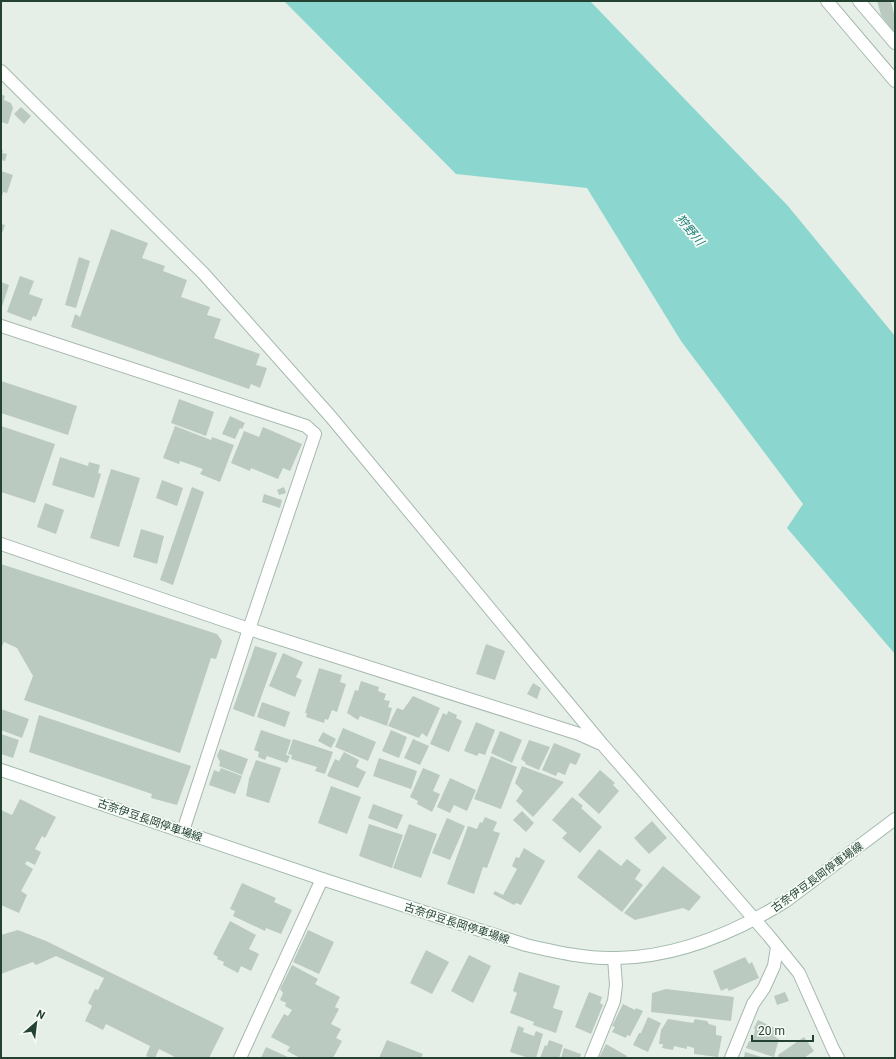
<svg xmlns="http://www.w3.org/2000/svg" width="896" height="1059" font-family="Roboto,'Noto Sans JP',sans-serif">
<rect width="100%" height="100%" fill="#e5efe8"/>
<polygon fill="#8bd6cf" points="284,1 590,1 788,206 895,336 895,654 787,528 803,504 681,341 587,188 456,174"/>
<g fill="#bacac0">
<polygon points="877,1 891,1 895,18 895,30 892,30 881,15"/>
<polygon points="1,94 5,96 4,100 11,103 13,108 8,124 1,122"/>
<polygon points="21,107 31,116 24,124 14,114"/>
<polygon points="1,149 3,150 2,153 7,154 5,161 1,160"/>
<polygon points="1,171 13,175 7,193 3,192 2,197 1,196"/>
<polygon points="1,224 5,225 1,236"/>
<polygon points="111,229 148,243 142,258 165,266 163,271 187,280 181,297 210,307 207,315 221,319 214,338 260,354 256,365 267,368 260,388 251,384 249,389 71,327 75,314 80,317"/>
<polygon points="79,257 90,261 76,308 65,305"/>
<polygon points="20,276 34,281 29,294 43,299 36,317 33,316 31,321 7,312"/>
<polygon points="1,282 9,285 1,310"/>
<polygon points="1,381 77,406 68,435 1,413"/>
<polygon points="179,399 214,412 206,436 171,423"/>
<polygon points="230,416 245,423 242,429 240,428 235,439 222,434"/>
<polygon points="1,426 55,444 35,503 1,492"/>
<polygon points="175,426 211,440 212,437 234,445 220,482 200,474 203,469 180,461 179,464 163,458"/>
<polygon points="263,427 302,444 290,471 283,468 278,479 251,468 250,471 231,463 244,431 259,437"/>
<polygon points="60,457 88,466 89,462 100,465 98,473 101,474 94,498 52,485"/>
<polygon points="111,469 140,478 119,547 90,538"/>
<polygon points="162,480 183,488 177,506 156,498"/>
<polygon points="192,487 204,492 173,585 160,580"/>
<polygon points="284,487 286,493 279,495 277,490"/>
<polygon points="264,494 282,500 280,508 262,502"/>
<polygon points="45,503 64,510 56,534 37,527"/>
<polygon points="141,529 164,536 157,564 133,557"/>
<polygon points="1,564 217,634 222,641 216,659 211,658 180,753 24,700 33,676 17,648 4,642 1,649"/>
<polygon points="486,644 505,651 495,680 476,674"/>
<polygon points="255,646 277,653 254,717 233,709"/>
<polygon points="283,653 303,662 296,677 302,680 295,697 269,686"/>
<polygon points="319,668 342,675 340,682 346,684 337,712 332,710 328,720 325,719 324,723 306,717 307,713 305,713"/>
<polygon points="361,681 379,687 378,691 386,694 384,700 390,701 388,707 392,708 387,726 360,716 358,720 347,713 355,690 358,691"/>
<polygon points="533,683 541,688 537,699 527,694"/>
<polygon points="413,696 440,708 427,737 422,733 419,738 388,726 397,708 403,710"/>
<polygon points="262,702 290,712 285,727 257,717"/>
<polygon points="1,709 29,719 22,738 1,730"/>
<polygon points="448,711 457,715 456,718 462,721 449,752 430,744 443,713 447,715"/>
<polygon points="39,715 191,766 177,805 151,798 152,794 29,752"/>
<polygon points="476,722 495,730 485,755 479,753 477,756 464,751"/>
<polygon points="343,728 376,742 368,761 335,747"/>
<polygon points="261,730 291,740 286,755 290,756 287,763 267,756 265,760 258,757 259,752 254,750"/>
<polygon points="391,730 407,737 399,758 382,751"/>
<polygon points="500,731 522,740 512,763 491,753"/>
<polygon points="323,732 336,739 331,748 318,741"/>
<polygon points="1,734 19,740 13,758 1,754"/>
<polygon points="293,739 333,752 325,774 315,771 317,767 291,759 292,755 288,754"/>
<polygon points="413,739 429,746 420,765 404,758"/>
<polygon points="529,740 550,747 539,770 525,764 526,763 521,759"/>
<polygon points="554,743 581,754 576,765 570,763 565,775 558,772 556,776 542,770"/>
<polygon points="220,749 248,759 242,775 219,766 220,762 217,756"/>
<polygon points="344,752 359,760 356,767 366,772 358,788 327,776 335,759 339,761"/>
<polygon points="491,756 517,767 501,809 474,799"/>
<polygon points="379,758 417,771 411,789 373,776"/>
<polygon points="256,760 281,768 269,803 246,796 249,779"/>
<polygon points="522,766 564,782 533,817 516,801 523,791 515,783"/>
<polygon points="221,768 242,776 235,794 209,785 214,770 219,772"/>
<polygon points="423,768 440,775 433,791 440,794 432,812 417,804 418,801 410,797"/>
<polygon points="600,770 615,783 613,785 619,791 599,814 578,795"/>
<polygon points="450,778 476,790 467,811 454,805 450,813 437,807"/>
<polygon points="331,786 361,797 347,834 318,823"/>
<polygon points="572,797 583,806 581,808 602,827 580,853 562,838 567,833 552,820"/>
<polygon points="20,799 56,817 45,838 42,836 35,849 41,852 35,865 27,861 25,864 33,869 21,891 27,895 19,913 1,905 1,810 12,815"/>
<polygon points="373,804 403,815 397,829 368,818"/>
<polygon points="522,811 534,823 526,832 513,820"/>
<polygon points="485,817 497,822 493,831 500,833 487,868 483,867 474,894 447,884 468,826 477,829 480,822 482,823"/>
<polygon points="447,818 465,826 450,860 432,853"/>
<polygon points="652,821 667,838 649,854 634,838"/>
<polygon points="369,824 403,835 392,868 359,856"/>
<polygon points="409,824 437,834 421,878 393,868"/>
<polygon points="524,848 545,861 521,905 516,903 514,905 493,894 495,891 503,895 517,869 512,866 516,857 519,858"/>
<polygon points="599,849 621,866 627,859 641,870 635,879 643,885 622,912 577,877"/>
<polygon points="663,866 701,897 689,911 683,908 635,920 624,913"/>
<polygon points="242,883 276,898 274,902 292,910 281,934 266,928 265,931 233,916 235,911 230,909"/>
<polygon points="230,921 256,935 249,949 259,954 251,971 241,966 238,973 223,965 224,962 217,959 218,957 213,954"/>
<polygon points="18,930 46,941 224,1028 209,1058 177,1058 159,1049 155,1058 151,1058 146,1056 150,1046 106,1024 103,1030 85,1021 92,1006 88,1003 95,989 98,990 104,978 56,956 36,965 33,962 1,974 1,935"/>
<polygon points="308,930 334,942 319,974 293,962"/>
<polygon points="426,950 449,962 432,994 410,983"/>
<polygon points="469,955 491,966 473,1003 451,991"/>
<polygon points="745,957 749,964 752,962 759,978 729,991 727,988 721,991 713,971"/>
<polygon points="292,965 318,979 315,984 340,997 335,1007 339,1009 331,1024 341,1029 336,1038 342,1041 333,1058 300,1058 287,1051 290,1047 271,1037 284,1014 288,1016 292,1010 285,1006 286,1003 280,1000 283,993 280,989"/>
<polygon points="519,972 560,986 553,1008 563,1011 556,1033 533,1025 534,1022 510,1013 517,993 513,991"/>
<polygon points="666,989 734,997 731,1021 651,1012 652,993"/>
<polygon points="589,992 602,997 600,1003 603,1005 591,1034 575,1027"/>
<polygon points="785,992 789,1001 777,1005 774,996"/>
<polygon points="623,1004 635,1010 636,1008 643,1011 630,1036 627,1035 626,1038 612,1032 615,1027 612,1026"/>
<polygon points="648,1017 661,1023 648,1052 633,1045 639,1033 641,1033"/>
<polygon points="668,1019 693,1023 695,1019 707,1021 709,1024 716,1026 716,1035 722,1036 718,1057 694,1054 694,1048 687,1046 687,1049 674,1046 673,1050 662,1048 663,1044 659,1044 661,1030"/>
<polygon points="758,1020 779,1030 776,1038 779,1039 774,1057 746,1048 749,1041 752,1042 755,1030 754,1028"/>
<polygon points="518,1026 524,1028 523,1032 534,1036 536,1031 543,1034 536,1058 529,1058 510,1052"/>
<polygon points="804,1037 814,1051 804,1058 779,1058 778,1055"/>
<polygon points="387,1040 423,1054 421,1058 379,1058"/>
<polygon points="549,1040 563,1045 559,1058 540,1058 545,1045 547,1046"/>
<polygon points="606,1044 627,1056 626,1058 599,1058"/>
<polygon points="266,1047 290,1058 261,1058"/>
<polygon points="564,1048 581,1054 580,1058 561,1058"/>
<polygon points="745,1052 765,1058 744,1058"/>
</g>
<g fill="none" stroke-linecap="round" stroke-linejoin="round">
<defs>
<g id="minor">
<polyline points="827,1 895,81"/>
<polyline points="859,1 895,43"/>
<polyline points="1,71 204,274 331,417 602,744 769,936 799,973 833,1049 838,1058"/>
<polyline points="1,326 306,426 315,434 249,629 183,831"/>
<polyline points="1,544 249,629 579,734 599,743"/>
<polyline points="240,1058 322,879"/>
<polyline points="591,1058 614,1001 616,985 614,958"/>
<polyline points="731,1058 753,1004 764,988 774,966 777,947"/>
</g>
<path id="secondary" d="M 1,770 L 322,879 L 526,945 C 556,952 586,959 617,958 C 676,957 736,932 786,901 L 895,819"/>
</defs>
<use href="#minor" stroke="#a7b8ae" stroke-width="14"/>
<use href="#secondary" stroke="#a3bbad" stroke-width="14"/>
<use href="#minor" stroke="#fff" stroke-width="12"/>
<use href="#secondary" stroke="#fff" stroke-width="12"/>
</g>
<g text-anchor="middle" stroke-width="3.5" stroke-linejoin="round" paint-order="stroke">
<g font-size="11" fill="#234232" stroke="#f6fbf7">
<text transform="translate(150 820) rotate(19)" y="4">古奈伊豆長岡停車場線</text>
<text transform="translate(817 877) rotate(-36)" y="4">古奈伊豆長岡停車場線</text>
<text transform="translate(457 923) rotate(18)" y="4">古奈伊豆長岡停車場線</text>
</g>
<g font-size="12" font-style="italic" fill="#197c75" stroke="#f6fbf7">
<text transform="translate(690 230) rotate(50)" y="4">狩野川</text>
</g>
</g>
<rect width="896" height="1059" fill="none" stroke="#234232" stroke-width="4"/>
<g transform="translate(36 1023) rotate(28)" stroke="#f6fbf7" stroke-width="3" paint-order="stroke">
<path d="M0-3L7 15L0 10L-7 15Z" fill="#234232"/>
<text y="-6" font-size="11" font-weight="bold" text-anchor="middle" fill="#234232">N</text>
</g>
<path d="M752 1035v6h61v-6" fill="none" stroke="#234232" stroke-width="2"/>
<text x="758" y="1035" font-size="12" fill="#234232" stroke="#f6fbf7" stroke-width="3" paint-order="stroke">20 m</text>
</svg>
